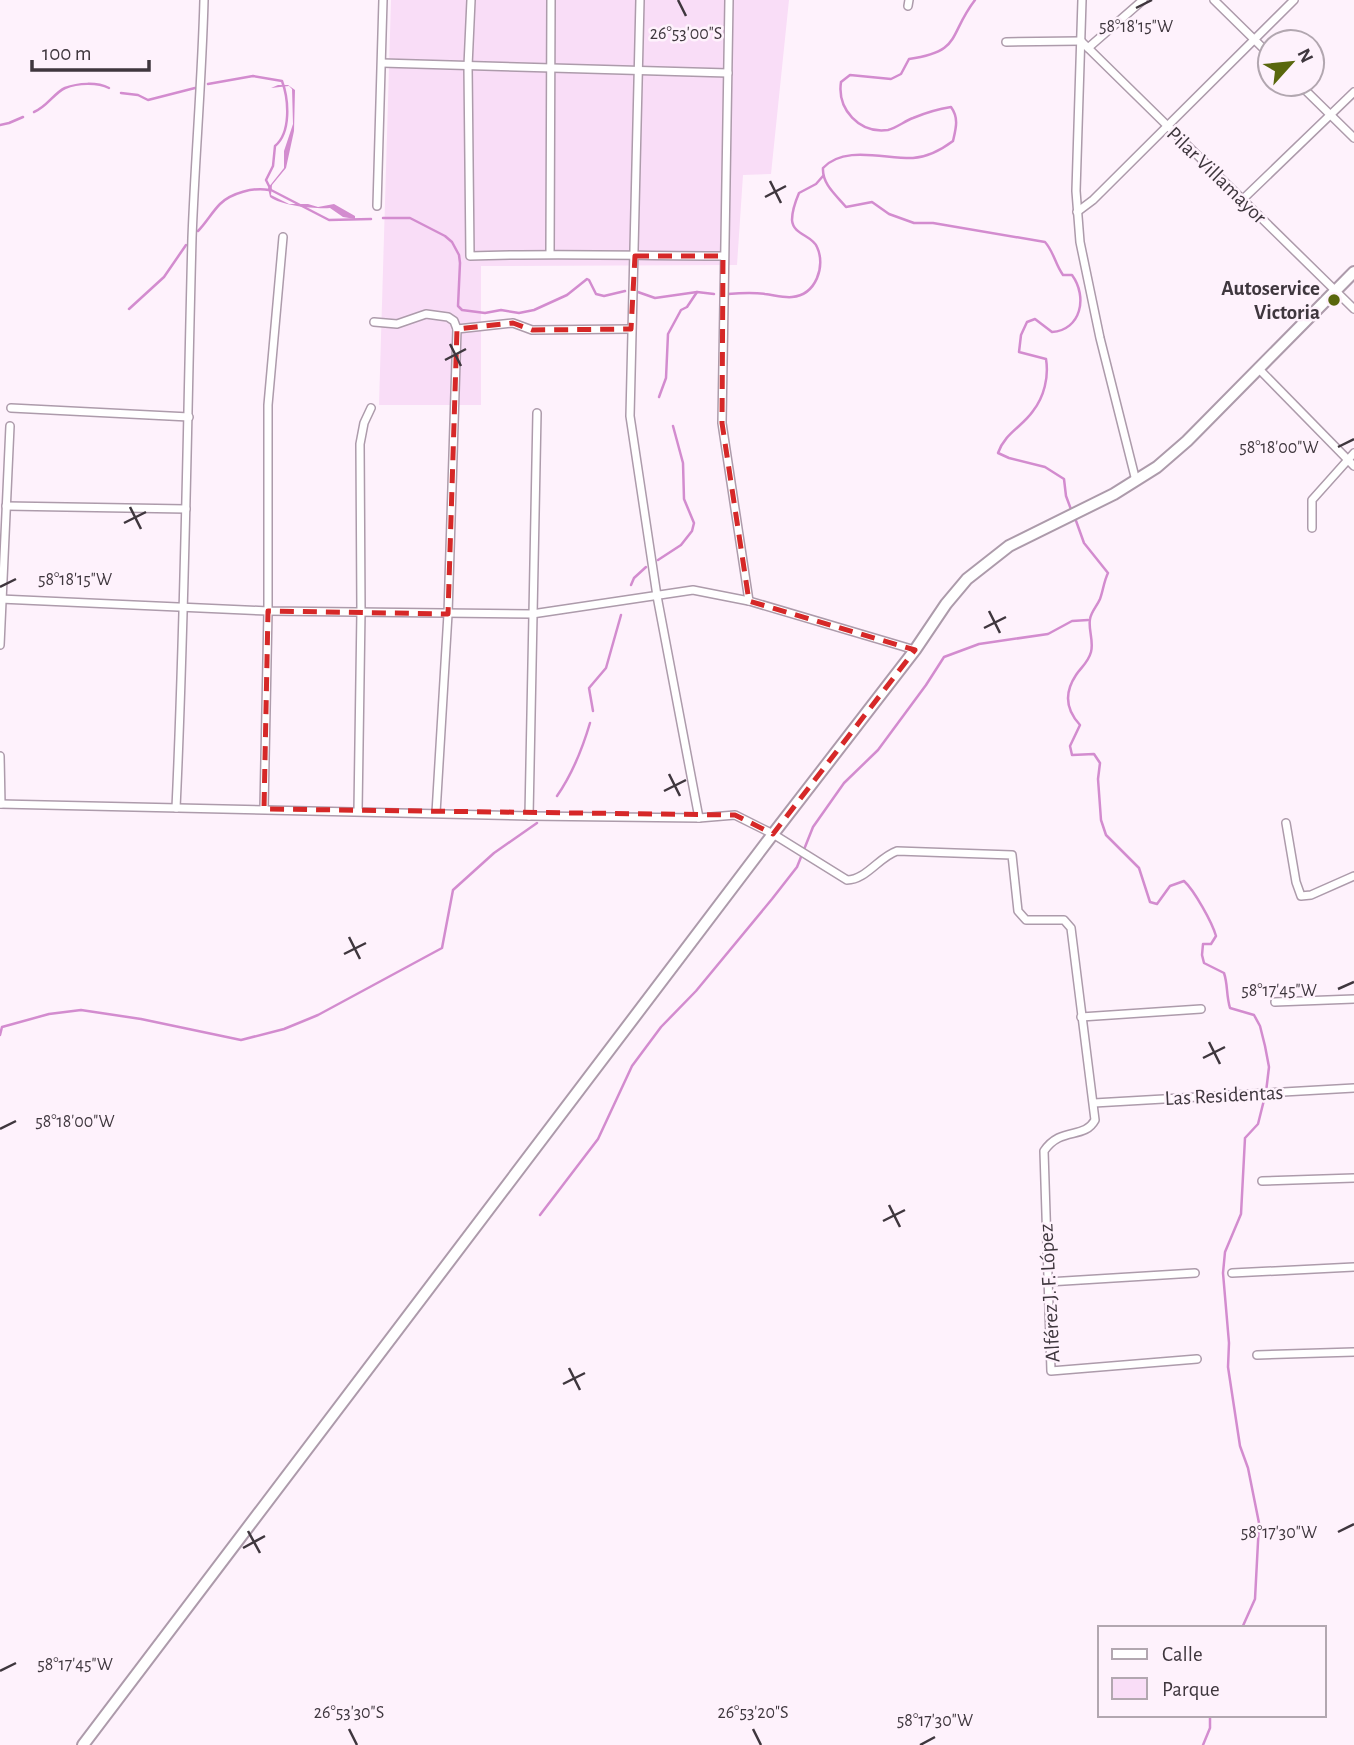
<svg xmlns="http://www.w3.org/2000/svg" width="1354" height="1745" font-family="'Alegreya Sans',sans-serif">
<rect width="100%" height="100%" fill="#fef2fc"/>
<polygon fill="#f9ddf7" points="391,0 789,0 771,174 743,175 737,265 481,266 481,405 379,405"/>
<path fill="#d38ccf" d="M 278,85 L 288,85 L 295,90 L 294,131 L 286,168 L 272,185 L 271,195 L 289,204 L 308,204 L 318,207 L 334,204 L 355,216 L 355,219 L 343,217 L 330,208 C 315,209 282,206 270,197 L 268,188 L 284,168 L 284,151 L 293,124 L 292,89 L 289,86 L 271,88 Z"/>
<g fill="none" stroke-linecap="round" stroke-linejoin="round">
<g stroke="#d38ccf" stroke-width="2.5">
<path d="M 975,0 C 948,35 962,52 909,59 L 901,74 L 891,79 L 850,75 L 841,82 C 837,109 859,134 888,130 C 896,128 905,121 913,118 C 925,113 938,109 951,107 C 959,118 956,128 953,141 C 941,150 929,157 913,158 C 885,159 844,145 823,168 C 822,184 836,195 846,207 L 872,202 L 889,214 L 914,223 L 933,223 L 1045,242 C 1054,252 1055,264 1063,275 L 1072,275 C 1088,297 1081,330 1052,332 L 1035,319 L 1027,322 L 1021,335 L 1019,352 L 1046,359 C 1049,377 1044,397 1033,411 C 1022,427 1005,433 998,453 L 1009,458 L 1045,467 L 1064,479 L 1066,496 L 1072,512"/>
<path d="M 208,84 L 253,76 L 282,81 C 289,100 291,133 275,146 L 273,166 L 266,180 L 271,190 L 329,220 L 371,219"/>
<polyline points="121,93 138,95 148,100 195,88"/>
<path d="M 34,112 C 47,107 54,93 65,88 C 78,83 97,82 109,88"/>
<polyline points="0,125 9,123 23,117"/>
<polyline points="383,218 410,218 445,236 452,242 459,255 460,263 458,306 462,310 485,313 501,310 519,313 534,310 567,295 587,279 589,280 596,294 604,296 625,291"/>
<path d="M 198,231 C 206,223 212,212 220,204 C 231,193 254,187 269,190"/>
<polyline points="635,291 655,298 697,292 714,294"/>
<path d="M 727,294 C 740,293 752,292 765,294 C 774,295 784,298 792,297 C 816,295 826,266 817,247 C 812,235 793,235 792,220 C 792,212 796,200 799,193 L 816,184 L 823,176"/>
<polyline points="129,309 164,277 186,245"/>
<polyline points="659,397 666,378 668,334 681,310 687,307 697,292"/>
<path d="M 1075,518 L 1084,543 L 1108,573 C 1104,581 1103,591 1100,599 C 1097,606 1091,612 1090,619 C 1088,629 1094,641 1091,652 C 1088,663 1081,667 1076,675 C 1064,693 1066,710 1080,725 L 1070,746 L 1072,755 L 1094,754 L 1100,763 L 1098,779 L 1101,820 L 1106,835 L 1139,868 L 1150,902 L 1157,904 L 1170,886 L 1184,881 C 1194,890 1212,922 1216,936 L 1211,944 L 1203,944 L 1202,955 L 1204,963 L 1224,973 C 1228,985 1226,994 1230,1008 L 1254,1015 L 1260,1026 L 1265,1046 L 1269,1067 L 1266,1092 L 1258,1124 L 1245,1138 L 1241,1214 L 1225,1252 L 1223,1273 L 1229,1343 L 1228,1367 L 1240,1446 L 1248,1468 L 1259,1523 L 1255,1599 L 1242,1628"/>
<polyline points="658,560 681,545 692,531 694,523 684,499 683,463 673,426"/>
<polyline points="631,585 634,578 646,567"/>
<polyline points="593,711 589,688 606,668 621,615"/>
<path d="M 557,796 C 573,773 582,750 590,723"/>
<polyline points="0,1035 2,1027 49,1014 81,1010 141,1019 241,1040 284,1029 318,1015 442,948 453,890 494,853 537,823"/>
<polyline points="540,1215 598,1139 632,1066 661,1027 696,991 772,899 797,867 813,827 844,783 878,750 926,685 944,657 979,644 1048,634 1072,621 1088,620"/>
<polyline points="1203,1745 1210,1728 1210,1715"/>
</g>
<defs>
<g id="street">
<path d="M 471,0 L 468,66 L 470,256 C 555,253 639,256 723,256"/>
<polyline points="640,0 630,416 657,596 699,818"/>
<polyline points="729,0 722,423 749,601"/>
<polyline points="1082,0 1076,191 1080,242 1100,338 1136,481"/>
<polyline points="1214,0 1270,55"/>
<polyline points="908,6 909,0"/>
<polyline points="1081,41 1354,309"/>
<polyline points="1006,42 1081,41"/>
<polyline points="1088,48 1143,0"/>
<polyline points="382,63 728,73"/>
<polyline points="1299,84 1354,138"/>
<polyline points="1242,200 1354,92"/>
<polyline points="377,206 383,0"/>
<polyline points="1077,212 1093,200 1294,0"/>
<polyline points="550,253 551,0"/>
<polyline points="374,322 397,324 426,314 448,317 454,321 457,329 448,614 436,813"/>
<polyline points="457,329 513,323 532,330 631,329"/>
<polyline points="1258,368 1354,466"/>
<polyline points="11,408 189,417"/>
<polyline points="6,506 186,509"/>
<polyline points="1312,528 1312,500 1354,453"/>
<polyline points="0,599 268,611 532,614 693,590 749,601 915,650"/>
<polyline points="0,645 10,426"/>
<polyline points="0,756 1,804"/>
<path d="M 0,804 L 529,816 L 699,818 L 735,815 L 773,834 L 847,880 C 866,880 879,857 897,851 L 1012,855 L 1018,911 L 1026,920 L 1064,920 L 1071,928 L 1095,1120 C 1084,1140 1061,1126 1044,1151 L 1051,1371 L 1197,1359"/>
<path d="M 176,808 C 185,618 187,428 192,238 C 195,158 202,79 204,0"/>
<polyline points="264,809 268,611 268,405 283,237"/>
<polyline points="358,811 361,611 360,444 364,423 371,408"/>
<polyline points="529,816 537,413"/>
<polyline points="1286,823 1296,882 1301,896 1311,895 1354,876"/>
<polyline points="1275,1002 1354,999"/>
<polyline points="1081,1017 1201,1009"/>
<polyline points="1094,1103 1354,1088"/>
<polyline points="1262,1181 1354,1178"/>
<polyline points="1232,1273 1354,1267"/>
<polyline points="1048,1282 1195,1273"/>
<polyline points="1257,1355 1354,1352"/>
</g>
<polyline id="primary" points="83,1745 773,834 915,650 946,604 967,579 1009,546 1114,494 1157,467 1187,441 1354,272"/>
</defs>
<use href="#street" stroke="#ad9bab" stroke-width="10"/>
<use href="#primary" stroke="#ad9bab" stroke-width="14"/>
<use href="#street" stroke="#fff" stroke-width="7"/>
<use href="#primary" stroke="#fff" stroke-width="10"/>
</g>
<path fill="none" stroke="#d62828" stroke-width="5" stroke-dasharray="14 9" stroke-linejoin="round" d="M 635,256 L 723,256 L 722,423 L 749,601 L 915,650 L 773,834 L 735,815 L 264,809 L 268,611 L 448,614 L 457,329 L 513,323 L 532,330 L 631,329 Z"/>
<path fill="none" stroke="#3f373e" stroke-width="2.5" d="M 678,0 L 686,16M 1136,8 L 1152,0M 770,181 L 781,203M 765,197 L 786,186M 450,344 L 461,366M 445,360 L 466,349M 1338,447 L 1354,439M 130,507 L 141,529M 124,523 L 146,512M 0,587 L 16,579M 989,611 L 1000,633M 984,628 L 1006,617M 669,774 L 680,796M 664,791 L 686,780M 349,937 L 360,959M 344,954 L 366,943M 1338,989 L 1354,982M 1209,1042 L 1220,1064M 1203,1058 L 1225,1047M 0,1129 L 16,1121M 889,1205 L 900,1227M 883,1221 L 905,1210M 569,1368 L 580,1390M 563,1384 L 585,1373M 248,1531 L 260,1553M 1338,1532 L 1354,1524M 243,1548 L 265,1536M 0,1671 L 16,1663M 349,1729 L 357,1745M 753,1729 L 761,1745M 920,1745 L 935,1737"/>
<circle fill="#59670d" stroke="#fef2fc" stroke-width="2.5" cx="1334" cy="300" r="7"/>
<g text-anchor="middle" stroke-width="5" stroke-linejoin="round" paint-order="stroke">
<g font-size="21" fill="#3f373e" stroke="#fef2fc">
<text transform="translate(1217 175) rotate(44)" y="7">Pilar Villamayor</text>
<text transform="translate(1224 1095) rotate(-3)" y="7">Las Residentas</text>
<text transform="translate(1049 1293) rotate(-93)" y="7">Alférez J. F. López</text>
</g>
<g font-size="21" font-weight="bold" fill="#3f373e" stroke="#fef2fc" text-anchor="end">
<text x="1320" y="295">Autoservice<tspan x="1320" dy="24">Victoria</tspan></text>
</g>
</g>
<g font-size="18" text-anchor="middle" fill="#3f373e" stroke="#fef2fc" stroke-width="5" stroke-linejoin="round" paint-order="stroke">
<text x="1136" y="32">58°18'15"W</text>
<text x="686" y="39">26°53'00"S</text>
<text x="1279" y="453">58°18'00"W</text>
<text x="75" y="585">58°18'15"W</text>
<text x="1279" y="996">58°17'45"W</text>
<text x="75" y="1127">58°18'00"W</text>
<text x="1279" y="1538">58°17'30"W</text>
<text x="75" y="1670">58°17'45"W</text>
<text x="349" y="1718">26°53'30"S</text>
<text x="753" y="1718">26°53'20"S</text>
<text x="935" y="1726">58°17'30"W</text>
</g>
<rect x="1098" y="1626" width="228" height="91" fill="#fef2fc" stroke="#b2a7b0" stroke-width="2"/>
<rect x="1112" y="1649" width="35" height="10" fill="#ffffff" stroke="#b2a7b0" stroke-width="2"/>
<text x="1162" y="1661" font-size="21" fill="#3f373e">Calle</text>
<rect x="1112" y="1678" width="35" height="21" fill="#f9ddf7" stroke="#b2a7b0" stroke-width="2"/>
<text x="1162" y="1696" font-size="21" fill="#3f373e">Parque</text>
<g transform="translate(1291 63) rotate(63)"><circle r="33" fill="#fef2fc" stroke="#b2a7b0" stroke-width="2"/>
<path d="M0-5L12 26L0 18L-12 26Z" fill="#59670d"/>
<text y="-10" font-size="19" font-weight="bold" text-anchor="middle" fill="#3f373e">N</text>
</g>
<path d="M32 60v10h117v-10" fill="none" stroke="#3f373e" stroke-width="3.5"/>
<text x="42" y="60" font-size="21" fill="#3f373e" stroke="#fef2fc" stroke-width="5" paint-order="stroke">100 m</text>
</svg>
